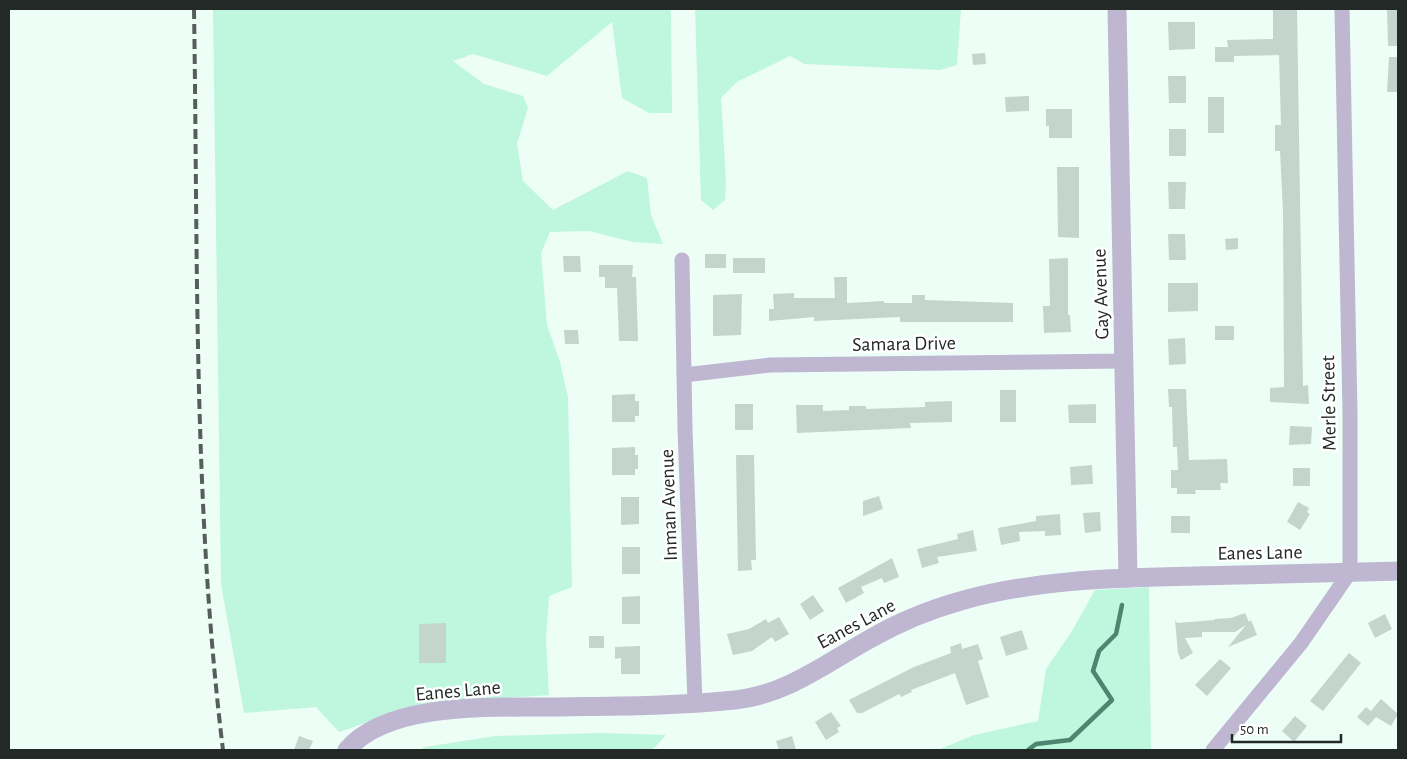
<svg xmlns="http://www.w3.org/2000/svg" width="1407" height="759" font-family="'Alegreya Sans',sans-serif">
<rect width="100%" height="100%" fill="#edfef7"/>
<g fill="#bef6de">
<polygon points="213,9 671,9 672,113 649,113 622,98 612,22 547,76 473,54 453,61 484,84 523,96 528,108 517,144 523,181 553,210 628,171 647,178 651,215 663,244 633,242 589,231 550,232 541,253 547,325 560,362 568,397 572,587 549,596 546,640 549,695 422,704 339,732 316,707 244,713 221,584"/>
<polygon points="695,9 961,9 957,65 940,70 805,64 790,56 737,82 721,98 726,182 725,200 713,210 701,200"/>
<polygon points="1149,587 1151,750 938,750 974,735 1038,721 1046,669 1072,631 1095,590"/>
<polygon points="601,733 666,735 652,750 420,750 425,747 495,736"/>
</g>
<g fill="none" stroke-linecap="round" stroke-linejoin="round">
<polyline stroke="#4c8570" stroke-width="4.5" points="1028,750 1036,744 1070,740 1112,700 1093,671 1099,651 1116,634 1122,605"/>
</g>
<g fill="#c4d5cd">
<polygon points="1273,9 1297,9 1303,386 1308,385 1309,404 1270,402 1270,388 1284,387 1283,212 1280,151 1275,151 1275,125 1281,125 1279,55 1234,56 1234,62 1215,62 1215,47 1228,47 1227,40 1273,39"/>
<polygon points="1387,9 1398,9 1398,46 1388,46"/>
<polygon points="1168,22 1195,22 1195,49 1169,50"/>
<polygon points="985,53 986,64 973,65 972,54"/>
<polygon points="1389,57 1398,57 1398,92 1387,92"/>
<polygon points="1168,76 1186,76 1186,103 1169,103"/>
<polygon points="1029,96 1029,111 1006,112 1005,97"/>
<rect x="1208" y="97" width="16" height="36"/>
<polygon points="1046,109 1072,109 1072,138 1049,138 1049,126 1046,126"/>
<rect x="1169" y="129" width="17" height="27"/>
<polygon points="1057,167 1079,167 1079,238 1058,237"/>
<polygon points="1168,182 1186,182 1185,209 1169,209"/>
<polygon points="1168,234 1185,234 1186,260 1169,260"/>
<polygon points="1238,238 1238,249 1226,250 1225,239"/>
<rect x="705" y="254" width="21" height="14"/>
<polygon points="563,256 580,256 581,272 564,272"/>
<rect x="733" y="258" width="32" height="15"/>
<polygon points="1068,258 1068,315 1070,315 1071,332 1044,333 1043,306 1050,306 1049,259"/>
<polygon points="599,265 633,265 632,277 636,277 638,341 619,341 617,288 605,288 605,277 599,277"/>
<polygon points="834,277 847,277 847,303 884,301 884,303 912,303 912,295 925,295 925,300 1013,303 1013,322 900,322 900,317 814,321 814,317 769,321 769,309 774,309 773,294 794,293 794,298 835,298"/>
<polygon points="1168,283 1198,283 1198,311 1168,312"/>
<polygon points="742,294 741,335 713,336 713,295"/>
<rect x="1215" y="326" width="19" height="14"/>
<polygon points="564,330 578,330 579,344 565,344"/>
<polygon points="1185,338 1186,364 1169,365 1168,339"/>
<polygon points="1168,389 1186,389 1189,460 1227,459 1228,483 1220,483 1221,490 1195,490 1196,494 1177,494 1177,488 1171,488 1171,470 1178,470 1177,447 1173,447 1172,407 1169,407"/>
<rect x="1000" y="390" width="16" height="32"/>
<polygon points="635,394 635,401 639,401 639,416 635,416 635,422 612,422 612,395"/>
<polygon points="952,401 952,422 910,423 911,428 797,433 796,405 823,405 823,411 849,410 849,406 866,406 866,409 925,407 925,402"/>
<rect x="735" y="404" width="18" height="26"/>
<polygon points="1096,404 1096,423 1069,423 1068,405"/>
<polygon points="1290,426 1312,427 1311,444 1289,445"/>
<polygon points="635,447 635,455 638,455 638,469 635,469 635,475 612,475 612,448"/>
<polygon points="736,455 754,455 756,560 751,560 752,570 738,571"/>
<polygon points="1092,465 1093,484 1071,485 1070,467"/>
<rect x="1293" y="468" width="17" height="18"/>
<polygon points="879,496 883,509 863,516 863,501"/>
<polygon points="621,497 639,497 639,524 621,525"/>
<polygon points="1298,502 1309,508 1307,512 1310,514 1300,530 1287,522"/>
<polygon points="1100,512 1101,531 1085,533 1083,513"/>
<polygon points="1060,514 1061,535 1045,536 1045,531 1019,532 1020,541 1001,545 998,528 1036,521 1036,516"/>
<rect x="1171" y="516" width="19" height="17"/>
<polygon points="973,530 977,551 937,557 939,563 922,568 917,549 958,539 957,534"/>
<rect x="622" y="547" width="18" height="27"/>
<polygon points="892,558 899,577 884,583 882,578 861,587 864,593 846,603 838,588"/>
<polygon points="813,595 824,611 810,620 800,604"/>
<polygon points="640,596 640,624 622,624 622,597"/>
<polygon points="1245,613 1249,622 1251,620 1257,635 1228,647 1246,625 1235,632 1202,632 1202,637 1185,638 1193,653 1181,660 1178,653 1175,620 1177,623 1215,620 1214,619 1231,618"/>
<polygon points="1385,614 1392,629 1375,638 1368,623"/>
<polygon points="779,617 789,634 775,642 772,637 752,651 733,655 727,634 749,629 766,619 768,623"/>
<polygon points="446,623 446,663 419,663 419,624"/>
<polygon points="1022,630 1028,649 1006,656 1000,637"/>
<rect x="589" y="636" width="15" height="12"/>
<polygon points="961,643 962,649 978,644 983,659 978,661 989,697 966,705 955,673 911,690 912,692 901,697 899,694 862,713 857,713 849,700 914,667 951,653 950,647"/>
<polygon points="640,646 640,674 621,674 621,658 615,659 615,647"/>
<polygon points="1349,653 1361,663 1323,711 1310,701"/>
<polygon points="1220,659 1231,668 1207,696 1195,685"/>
<polygon points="1381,699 1398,714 1391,726 1376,717 1368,726 1357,717 1366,707 1371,711"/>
<polygon points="831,712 841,726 837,728 839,732 826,740 815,722"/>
<polygon points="1295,716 1307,726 1294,742 1282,731"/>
<polygon points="299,736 313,741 309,750 294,750"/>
<polygon points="792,736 796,750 779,750 776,741"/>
</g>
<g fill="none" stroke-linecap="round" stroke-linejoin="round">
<g stroke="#bfb6d2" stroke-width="15">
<polyline points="682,260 685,429 695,702"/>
<polyline points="684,375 770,365 1124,361"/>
<polyline points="1213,750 1301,643 1350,572 1350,413 1342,9"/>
</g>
<g stroke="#bfb6d2" stroke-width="19">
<polyline points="1117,9 1128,578"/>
<path d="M 347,750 C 389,700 500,708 560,707 C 618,706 678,706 735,700 C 785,695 825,664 868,640 C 897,623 931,609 964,600 C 1039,579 1118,578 1196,576 C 1264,574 1331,573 1398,571"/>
</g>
<path stroke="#565e5b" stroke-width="4" stroke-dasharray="10 5" stroke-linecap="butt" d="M 194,9 C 198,256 193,505 223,750"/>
</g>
<g text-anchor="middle" stroke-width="5" stroke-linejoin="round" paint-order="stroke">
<g font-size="20" fill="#232927" stroke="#fff">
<text transform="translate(1100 294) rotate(-92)" y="7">Gay Avenue</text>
<text transform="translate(904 343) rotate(-1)" y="7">Samara Drive</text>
<text transform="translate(1328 403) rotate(-91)" y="7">Merle Street</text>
<text transform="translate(668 505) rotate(-92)" y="7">Inman Avenue</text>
<text transform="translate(1260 552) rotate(-1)" y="7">Eanes Lane</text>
<text transform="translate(856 623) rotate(-28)" y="7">Eanes Lane</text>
<text transform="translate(458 690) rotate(-5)" y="7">Eanes Lane</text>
</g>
</g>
<rect width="1407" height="759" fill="none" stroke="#232927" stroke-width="20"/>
<path d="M1232 734v8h109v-8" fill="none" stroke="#232927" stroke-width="2.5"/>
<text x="1240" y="734" font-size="15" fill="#232927" stroke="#ffffff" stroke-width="4" paint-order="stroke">50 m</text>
</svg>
